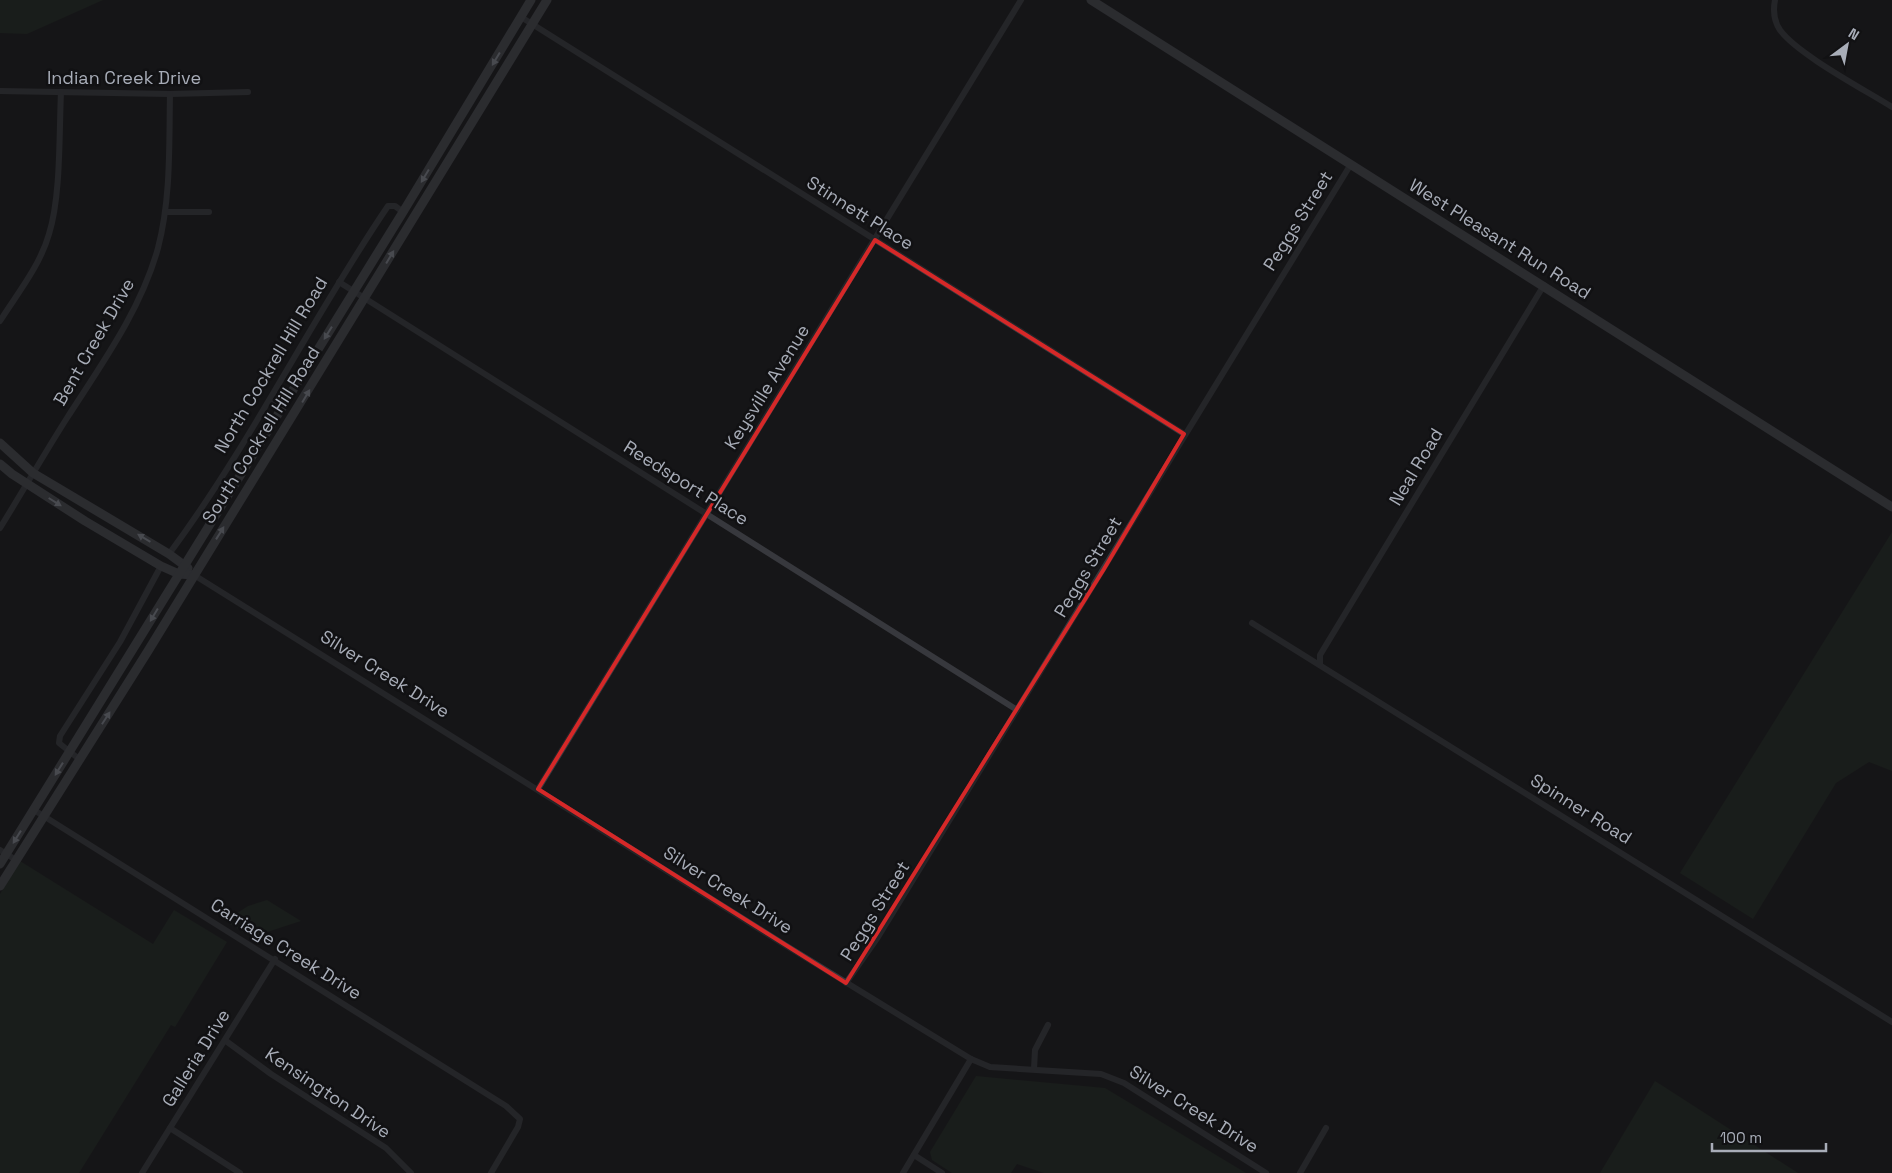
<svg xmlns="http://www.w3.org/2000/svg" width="1892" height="1173" font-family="'Space Grotesk',sans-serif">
<rect width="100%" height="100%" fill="#161618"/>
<g fill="#1e261f">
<polygon points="0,0 103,0 27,34 0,33"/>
<polygon points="1892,532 1892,771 1869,762 1836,783 1753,919 1680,873"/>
<polygon points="20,861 153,944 174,910 227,942 175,1027 171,1025 79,1173 0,1173 0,894"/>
<polygon points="267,900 301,921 261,934 254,939 225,921 248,906"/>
<polygon points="976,1076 1105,1088 1246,1173 1044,1173 1017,1164 1011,1173 952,1173 932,1160 930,1152"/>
<polygon points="1655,1081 1666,1088 1798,1173 1600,1173"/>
</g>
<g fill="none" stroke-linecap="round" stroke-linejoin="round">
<g stroke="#37383d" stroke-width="6">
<path d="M 1775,0 C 1773,10 1774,21 1780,30 C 1797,54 1865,90 1892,107"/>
<polyline points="521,17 1184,434"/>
<polyline points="0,91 170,94 248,92"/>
<polyline points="165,212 209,212"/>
<polyline points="339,282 1017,710"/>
<path d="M 0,321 C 17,294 40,266 49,234 C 61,196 59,134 61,92"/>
<polyline points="269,401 281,408"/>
<path d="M 0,528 C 23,491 44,454 67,418 C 101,365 141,310 158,248 C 171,198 169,146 170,94"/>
<path d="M 169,554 C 251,444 311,319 388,206 L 395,206 L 403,212"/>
<polyline points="194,575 785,945 971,1059 990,1067 1101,1074 1124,1083 1266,1173"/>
<polyline points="1252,623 1892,1022"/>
<polyline points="1320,665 1320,655 1544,285"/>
<polyline points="79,759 59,743 60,736 120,642 161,566"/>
<polyline points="538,789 1021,0"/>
<polyline points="34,810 506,1106 520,1119 518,1127 491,1173"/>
<polyline points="0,850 16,860"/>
<polyline points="846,983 878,937 1351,164"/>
<polyline points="226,1041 271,1074 386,1148 411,1173"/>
<polyline points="1034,1069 1035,1050 1048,1025"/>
<polyline points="170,1128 240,1173"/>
<polyline points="914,1155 942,1173"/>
<polyline points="142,1173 275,959"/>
<polyline points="903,1173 971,1059"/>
<polyline points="1300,1173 1326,1128"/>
</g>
<g stroke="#45474d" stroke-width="9">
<polyline points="1091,0 1892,507"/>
<polyline points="0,443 33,473 169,554 188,568"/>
<polyline points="0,464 12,474 85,521 161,566 179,574 194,575"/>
<polyline points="0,864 403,212 531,0"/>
<polyline points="0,886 148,651 547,0"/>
</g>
</g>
<defs><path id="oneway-solid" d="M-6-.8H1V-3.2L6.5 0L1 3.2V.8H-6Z" transform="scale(1.25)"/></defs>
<g fill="#858993">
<use href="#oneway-solid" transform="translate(496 59) rotate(121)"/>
<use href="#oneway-solid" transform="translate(425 176) rotate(121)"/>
<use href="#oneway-solid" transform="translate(390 257) rotate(-59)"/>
<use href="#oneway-solid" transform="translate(328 333) rotate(122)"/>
<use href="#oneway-solid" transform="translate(306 396) rotate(-59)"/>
<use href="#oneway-solid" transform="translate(55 502) rotate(32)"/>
<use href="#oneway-solid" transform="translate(220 533) rotate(-58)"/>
<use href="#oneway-solid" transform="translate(144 538) rotate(-149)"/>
<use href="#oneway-solid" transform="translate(154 615) rotate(121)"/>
<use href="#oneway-solid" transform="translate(106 718) rotate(-57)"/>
<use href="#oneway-solid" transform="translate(59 769) rotate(122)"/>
<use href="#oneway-solid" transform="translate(17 837) rotate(122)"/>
</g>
<path d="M0 0H1892V1173H0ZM 875,240 L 1184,434 L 1104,569 L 846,983 L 538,789 Z" fill="#161618" fill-opacity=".55" fill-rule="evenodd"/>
<path fill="none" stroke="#d62828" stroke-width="4" stroke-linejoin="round" d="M 875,240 L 1184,434 L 1104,569 L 846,983 L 538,789 Z"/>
<g text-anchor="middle" stroke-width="5" stroke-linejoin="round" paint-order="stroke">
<g font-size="18" fill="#a8adb8" stroke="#111113">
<text x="124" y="84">Indian Creek Drive</text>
<text transform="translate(860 213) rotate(32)" y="6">Stinnett Place</text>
<text transform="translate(1298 221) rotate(-58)" y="6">Peggs Street</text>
<text transform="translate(1500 239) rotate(32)" y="6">West Pleasant Run Road</text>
<text transform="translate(94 342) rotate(-60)" y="6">Bent Creek Drive</text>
<text transform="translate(271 365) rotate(-59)" y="6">North Cockrell Hill Road</text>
<text transform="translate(767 387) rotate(-58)" y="6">Keysville Avenue</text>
<text transform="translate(261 435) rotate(-58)" y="6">South Cockrell Hill Road</text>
<text transform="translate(1416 467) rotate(-59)" y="6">Neal Road</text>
<text transform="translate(686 483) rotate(32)" y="6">Reedsport Place</text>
<text transform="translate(1088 567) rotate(-59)" y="6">Peggs Street</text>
<text transform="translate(385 674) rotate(32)" y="6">Silver Creek Drive</text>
<text transform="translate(1581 809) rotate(32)" y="6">Spinner Road</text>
<text transform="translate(728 890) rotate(32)" y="6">Silver Creek Drive</text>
<text transform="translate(875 911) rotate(-58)" y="6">Peggs Street</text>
<text transform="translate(286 949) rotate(32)" y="6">Carriage Creek Drive</text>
<text transform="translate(196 1058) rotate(-58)" y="6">Galleria Drive</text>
<text transform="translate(328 1093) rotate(34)" y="6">Kensington Drive</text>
<text transform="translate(1194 1109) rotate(32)" y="6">Silver Creek Drive</text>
</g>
</g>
<g transform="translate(1847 45) rotate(32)" stroke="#111113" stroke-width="4" paint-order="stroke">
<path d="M0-4L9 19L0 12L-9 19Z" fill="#a8adb8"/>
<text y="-8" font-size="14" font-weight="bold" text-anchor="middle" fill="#a8adb8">N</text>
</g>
<path d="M1712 1143v8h114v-8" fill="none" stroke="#a8adb8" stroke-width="2.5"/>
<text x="1720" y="1143" font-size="15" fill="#a8adb8" stroke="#111113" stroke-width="4" paint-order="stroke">100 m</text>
</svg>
